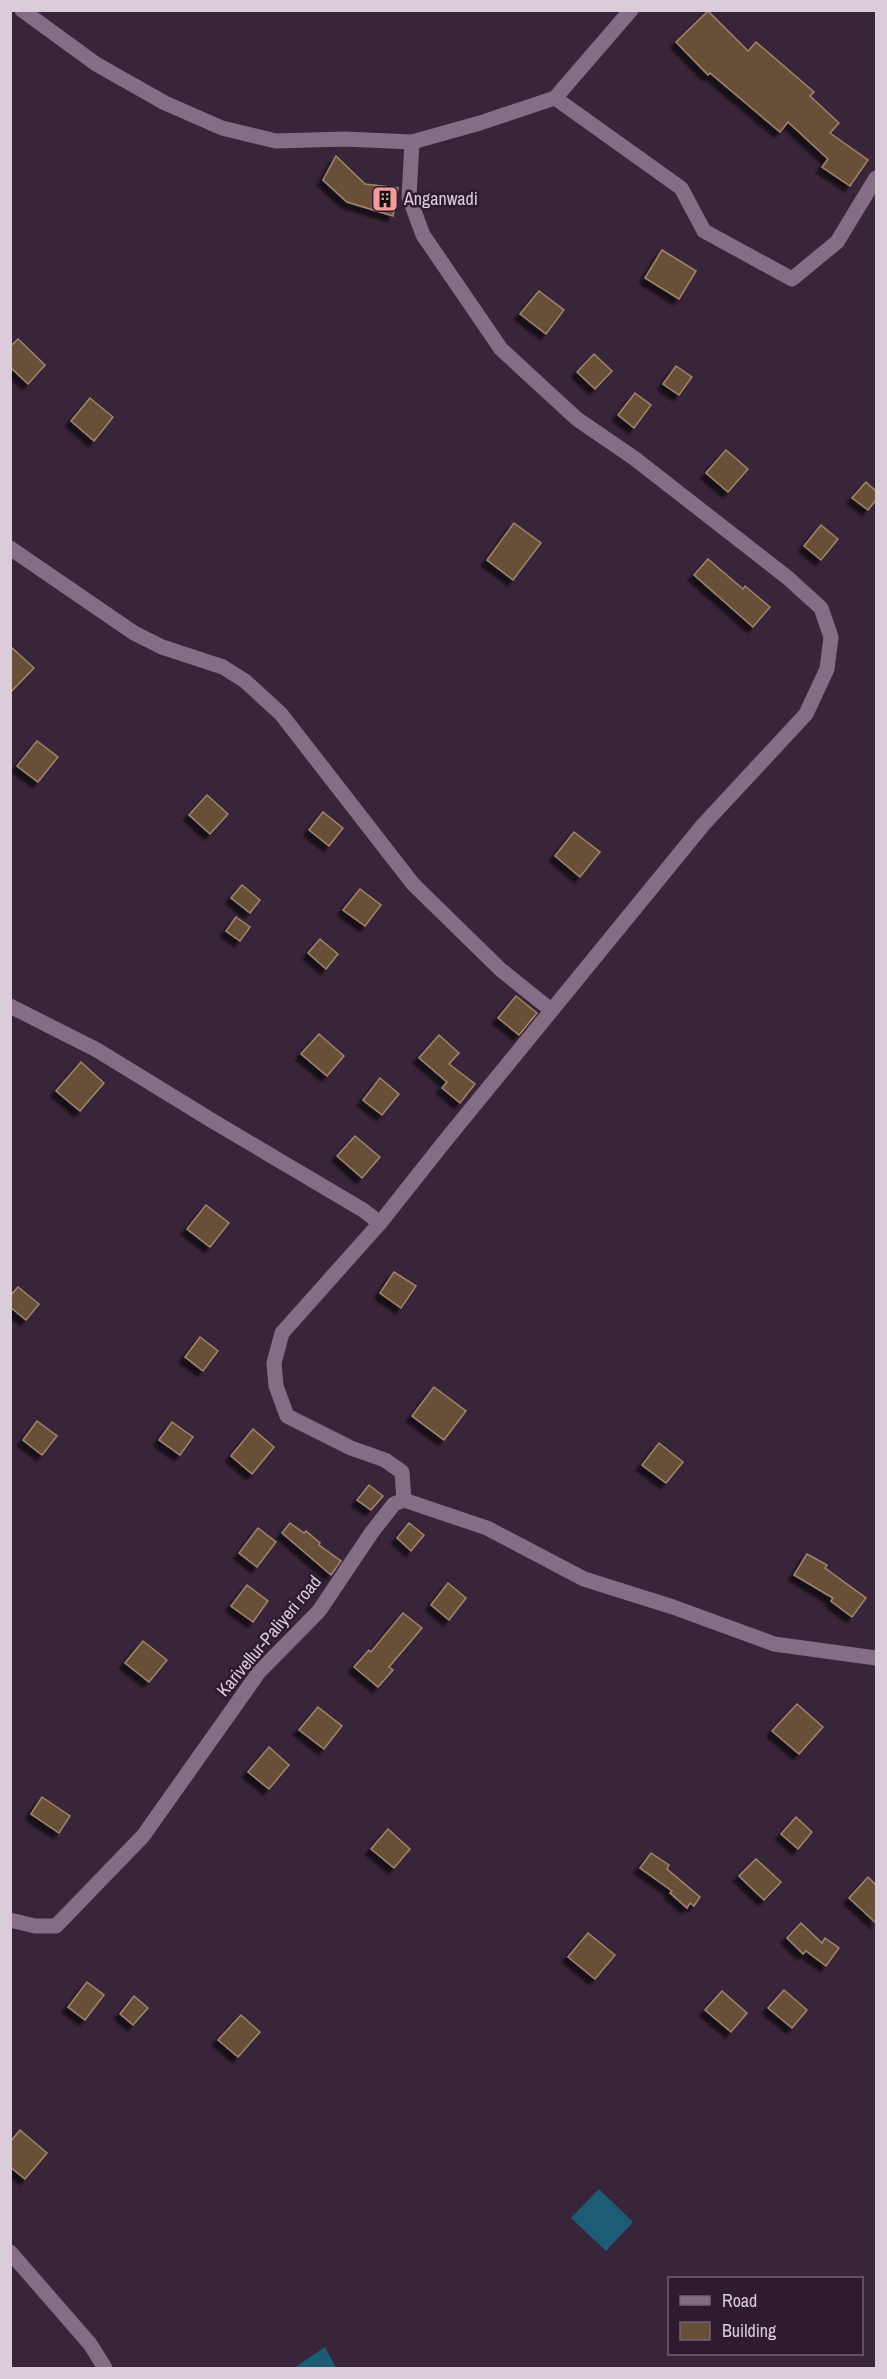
<svg xmlns="http://www.w3.org/2000/svg" width="887" height="2379" font-family="'Archivo Narrow',sans-serif">
<defs>
<filter id="shadow"><feDropShadow dx="-5.5" dy="5.5" stdDeviation="1.5" flood-color="#0009"/></filter>
</defs>
<rect width="100%" height="100%" fill="#39253a"/>
<g fill="#1c5d75">
<polygon points="599,2189 633,2222 606,2251 571,2218"/>
<polygon points="325,2347 336,2368 294,2368"/>
</g>
<g fill="#684f39" stroke="#a0856e" stroke-width="1.5" filter="url(#shadow)">
<polygon points="708,11 748,51 756,42 814,92 810,96 839,123 830,133 868,160 850,186 822,167 828,159 788,122 780,132 710,73 708,75 676,42"/>
<polygon points="336,156 365,184 398,188 393,216 347,202 323,180"/>
<polygon points="662,250 696,271 679,299 645,278"/>
<polygon points="539,291 564,310 546,334 520,314"/>
<polygon points="18,339 45,365 28,384 10,367 10,347"/>
<polygon points="594,354 612,371 595,389 577,372"/>
<polygon points="676,366 692,377 679,395 663,384"/>
<polygon points="635,393 651,405 634,428 618,415"/>
<polygon points="90,398 113,417 94,441 71,421"/>
<polygon points="726,450 748,469 728,492 706,473"/>
<polygon points="866,482 876,491 876,500 868,510 852,498"/>
<polygon points="514,523 541,543 513,580 487,560"/>
<polygon points="821,525 838,539 821,560 804,546"/>
<polygon points="708,559 743,589 745,586 770,607 753,627 694,575"/>
<polygon points="10,646 34,668 10,693"/>
<polygon points="37,741 58,757 38,782 17,766"/>
<polygon points="207,795 228,814 210,834 189,815"/>
<polygon points="323,812 343,828 329,846 309,830"/>
<polygon points="574,832 600,852 580,877 555,856"/>
<polygon points="242,885 260,900 250,913 231,898"/>
<polygon points="360,889 381,905 365,926 343,910"/>
<polygon points="236,917 250,927 240,941 226,931"/>
<polygon points="320,939 338,954 326,969 308,953"/>
<polygon points="516,996 537,1013 519,1035 498,1018"/>
<polygon points="319,1034 344,1056 327,1076 301,1054"/>
<polygon points="439,1035 459,1053 449,1064 475,1084 460,1103 442,1088 447,1082 419,1058"/>
<polygon points="81,1062 104,1083 80,1111 56,1091"/>
<polygon points="380,1078 399,1094 382,1115 363,1100"/>
<polygon points="355,1136 380,1157 362,1178 337,1156"/>
<polygon points="206,1205 229,1223 210,1247 187,1229"/>
<polygon points="394,1272 416,1286 401,1308 380,1293"/>
<polygon points="18,1287 39,1304 26,1320 10,1307 10,1296"/>
<polygon points="200,1337 218,1351 203,1371 185,1357"/>
<polygon points="434,1387 466,1411 444,1440 412,1416"/>
<polygon points="37,1421 57,1436 42,1455 23,1440"/>
<polygon points="172,1422 193,1437 180,1455 159,1440"/>
<polygon points="253,1429 274,1447 252,1474 231,1456"/>
<polygon points="659,1443 683,1462 666,1483 642,1465"/>
<polygon points="369,1485 383,1496 371,1510 357,1500"/>
<polygon points="290,1523 304,1533 306,1531 320,1543 319,1545 341,1561 331,1575 282,1533"/>
<polygon points="409,1523 424,1535 411,1551 397,1538"/>
<polygon points="258,1528 276,1542 257,1567 239,1553"/>
<polygon points="807,1554 827,1565 825,1568 866,1598 852,1617 831,1601 833,1598 794,1575"/>
<polygon points="448,1583 466,1598 449,1620 431,1605"/>
<polygon points="247,1585 268,1601 253,1622 231,1606"/>
<polygon points="403,1613 422,1628 389,1667 393,1670 378,1687 354,1667 369,1650 371,1652"/>
<polygon points="143,1641 167,1660 149,1682 125,1663"/>
<polygon points="797,1704 823,1727 799,1754 772,1731"/>
<polygon points="318,1707 342,1726 324,1749 299,1730"/>
<polygon points="269,1747 289,1765 269,1789 248,1772"/>
<polygon points="42,1797 70,1816 59,1833 31,1814"/>
<polygon points="796,1817 812,1832 798,1849 781,1834"/>
<polygon points="388,1829 410,1849 394,1868 371,1849"/>
<polygon points="651,1853 669,1865 667,1869 700,1897 694,1906 690,1903 687,1908 670,1893 672,1891 640,1868"/>
<polygon points="756,1859 781,1882 764,1900 739,1876"/>
<polygon points="868,1877 876,1885 876,1923 849,1898"/>
<polygon points="801,1923 822,1943 825,1938 839,1948 826,1966 806,1951 803,1954 787,1938"/>
<polygon points="588,1933 615,1955 595,1979 568,1957"/>
<polygon points="87,1982 104,1995 85,2020 68,2007"/>
<polygon points="784,1990 807,2010 792,2028 768,2008"/>
<polygon points="722,1991 747,2013 731,2032 705,2010"/>
<polygon points="134,1996 148,2008 133,2025 120,2014"/>
<polygon points="241,2015 260,2032 238,2057 218,2040"/>
<polygon points="20,2130 47,2153 25,2179 10,2167 10,2142"/>
</g>
<g fill="none" stroke-linecap="round" stroke-linejoin="round">
<g stroke="#856d85" stroke-width="15">
<polyline points="22,10 96,64 165,103 222,128 276,141 345,139 412,142 480,123 555,98 631,10"/>
<polyline points="555,98 681,188 704,231 792,279 837,242 876,178"/>
<polyline points="10,548 134,633 162,647 223,667 245,681 281,714 413,884 501,970 551,1010"/>
<polyline points="10,1006 97,1050 211,1120 363,1210 380,1223"/>
<polyline points="404,1500 402,1472 385,1460 351,1448 287,1416 276,1386 274,1363 282,1333 380,1223 445,1141 703,825 806,714 827,669 831,637 821,608 788,578 634,458 577,419 501,349 423,235 409,197 412,142"/>
<polyline points="10,2252 90,2344 105,2368"/>
</g>
<polyline stroke="#856d85" stroke-width="15" points="10,1920 35,1926 56,1926 143,1836 259,1672 319,1611 372,1532 394,1504 404,1500 487,1528 584,1579 673,1607 774,1644 876,1658"/>
</g>
<defs>
<symbol id="building-square" viewBox="-11 -11 22 22"><rect x="-9" y="-9" width="18" height="18" rx="4" fill="#f59b9d" stroke="#2f1b2f"/><path d="M-4-6H4V6H1V3H-1V6H-4ZM-2.5-4.3h1.7v1.8h-1.7ZM.8-4.3h1.7v1.8H.8ZM-2.5-1h1.7V.8h-1.7ZM.8-1h1.7V.8H.8Z" fill="#111"/></symbol>
</defs>
<g fill-rule="evenodd">
<use href="#building-square" x="370" y="184" width="30" height="30"/>
</g>
<g text-anchor="middle" stroke-width="5" stroke-linejoin="round" paint-order="stroke">
<g font-size="18" fill="#daccd9" stroke="#2f1b2f" text-anchor="start">
<text x="404" y="205">Anganwadi</text>
</g>
<g font-size="18" fill="#daccd9" stroke="#2f1b2f">
<text transform="translate(269 1636) rotate(-50)" y="6">Karivellur-Paliyeri road</text>
</g>
</g>
<rect width="887" height="2379" fill="none" stroke="#daccd9" stroke-width="24"/>
<rect x="668" y="2277" width="195" height="78" fill="#2f1b2f" stroke="#736273" stroke-width="1.5"/>
<rect x="680" y="2296" width="30" height="9" fill="#856d85" stroke="#736273" stroke-width="1.5"/>
<text x="722" y="2307" font-size="18" fill="#daccd9">Road</text>
<rect x="680" y="2322" width="30" height="18" fill="#684f39" stroke="#736273" stroke-width="1.5"/>
<text x="722" y="2337" font-size="18" fill="#daccd9">Building</text>
</svg>
